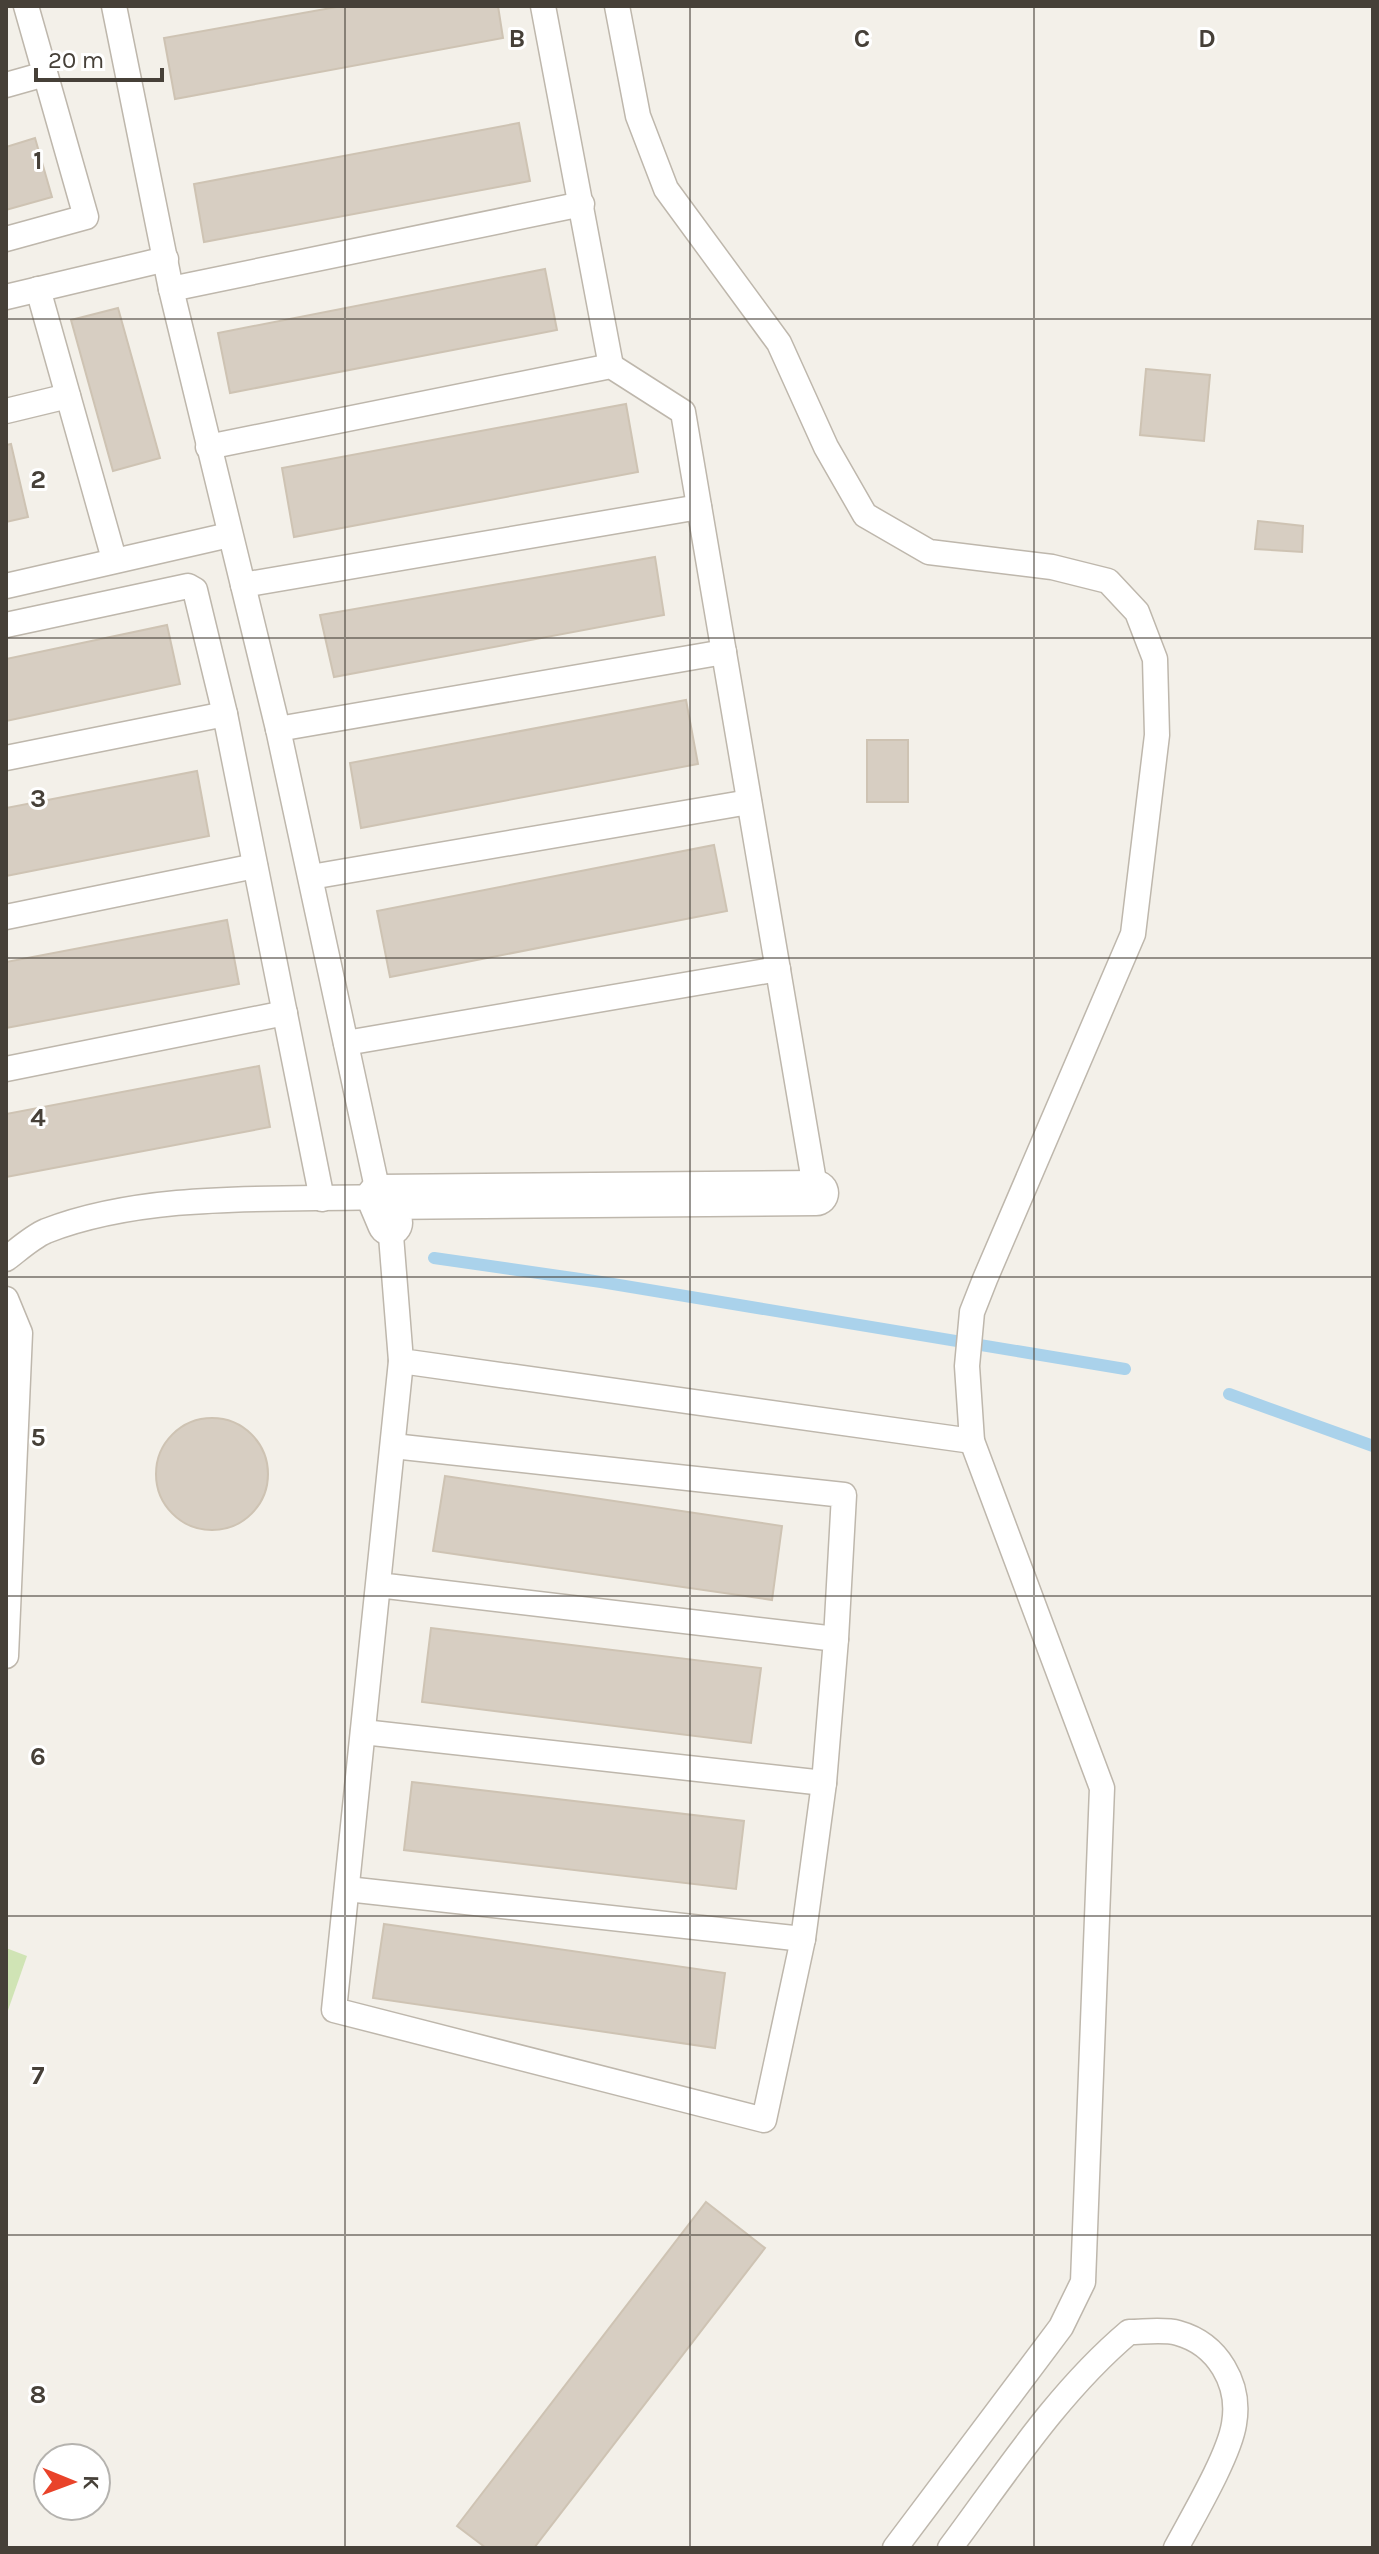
<svg xmlns="http://www.w3.org/2000/svg" width="1379" height="2554" font-family="Karla,sans-serif">
<rect width="100%" height="100%" fill="#f3f0e9"/>
<polygon fill="#d0e4b5" points="6,1948 27,1956 6,2016"/>
<g fill="none" stroke-linecap="round" stroke-linejoin="round">
<g stroke="#aad2eb" stroke-width="12">
<polyline points="434,1258 601,1282 1125,1369"/>
<polyline points="1229,1394 1373,1446"/>
</g>
</g>
<g fill="#d7cec2" stroke="#cec3b3" stroke-width="2">
<polygon points="342,6 498,6 503,38 175,99 164,38"/>
<polygon points="519,123 530,181 204,242 194,184"/>
<polygon points="35,138 52,197 6,210 6,147"/>
<polygon points="545,269 557,330 230,393 218,333"/>
<polygon points="118,308 160,458 113,471 71,320"/>
<polygon points="1146,369 1210,375 1204,441 1140,435"/>
<polygon points="626,404 638,472 294,537 282,468"/>
<polygon points="11,444 28,517 6,522 6,445"/>
<polygon points="1258,521 1303,526 1302,552 1255,549"/>
<polygon points="655,557 664,615 334,677 320,615"/>
<polygon points="167,625 180,684 6,721 6,659"/>
<polygon points="686,700 698,764 361,828 350,763"/>
<rect x="867" y="740" width="41" height="62"/>
<polygon points="197,771 209,836 6,876 6,808"/>
<polygon points="714,845 727,911 390,977 377,911"/>
<polygon points="227,920 239,984 6,1028 6,962"/>
<polygon points="259,1066 270,1127 6,1177 6,1114"/>
<circle cx="212" cy="1474" r="56"/>
<polygon points="445,1476 782,1526 772,1600 433,1551"/>
<polygon points="431,1628 761,1668 751,1743 422,1702"/>
<polygon points="412,1782 744,1821 736,1889 404,1850"/>
<polygon points="384,1924 725,1973 715,2048 373,1998"/>
<polygon points="706,2202 765,2248 534,2548 486,2548 457,2526"/>
</g>
<g fill="none" stroke-linecap="round" stroke-linejoin="round">
<defs>
<g id="service">
<polyline points="543,6 611,366"/>
<polyline points="617,6 638,116 666,189 779,343 826,447 865,515 929,552 1052,567 1108,581 1137,612 1155,659 1157,735 1133,934 985,1279 972,1312 967,1366 972,1441 1102,1788 1083,2282 1061,2327 895,2548"/>
<polyline points="6,85 45,74"/>
<polyline points="6,239 86,217 26,6"/>
<polyline points="38,289 114,559"/>
<polyline points="171,289 582,204"/>
<polyline points="6,297 166,259"/>
<polyline points="6,411 68,396"/>
<polyline points="208,447 611,366 683,412 816,1193"/>
<polyline points="243,585 699,507"/>
<polyline points="6,586 229,535"/>
<polyline points="6,625 188,586 195,590 225,714"/>
<polyline points="278,729 724,652"/>
<polyline points="6,758 225,714 322,1199"/>
<polyline points="311,877 749,802"/>
<polyline points="6,917 255,866"/>
<polyline points="346,1043 778,969"/>
<polyline points="6,1069 285,1013"/>
<polyline points="390,1223 401,1361 972,1441"/>
<path d="M 6,1259 C 18,1250 32,1237 46,1231 C 146,1192 273,1200 379,1197 L 278,729 L 171,289 L 114,6"/>
<polyline points="6,1299 20,1333 6,1656"/>
<polyline points="393,1446 844,1495 836,1639"/>
<polyline points="378,1585 836,1639 824,1783 803,1939 764,2120 334,2010 401,1361"/>
<polyline points="363,1732 824,1783"/>
<polyline points="347,1889 803,1939"/>
<path d="M 950,2548 C 1006,2473 1057,2393 1129,2332 C 1144,2332 1164,2329 1178,2333 C 1218,2344 1241,2384 1234,2424 C 1229,2456 1192,2518 1176,2548"/>
</g>
<polyline id="minor" points="390,1223 379,1197 816,1193"/>
</defs>
<use href="#service" stroke="#beb7ac" stroke-width="27"/>
<use href="#minor" stroke="#beb7ac" stroke-width="47"/>
<use href="#service" stroke="#fff" stroke-width="24"/>
<use href="#minor" stroke="#fff" stroke-width="44"/>
</g>
<path fill="none" stroke="#464038" stroke-width="2" stroke-opacity="0.55" d="M 345,6 L 345,2548M 690,6 L 690,2548M 1034,6 L 1034,2548M 6,319 L 1373,319M 6,638 L 1373,638M 6,958 L 1373,958M 6,1277 L 1373,1277M 6,1596 L 1373,1596M 6,1916 L 1373,1916M 6,2235 L 1373,2235"/>
<g font-size="26" text-anchor="middle" font-weight="bold" fill="#464038" stroke="#fff" stroke-width="6" stroke-linejoin="round" paint-order="stroke">
<text x="517" y="47">B</text>
<text x="862" y="47">C</text>
<text x="1207" y="47">D</text>
<text x="38" y="169">1</text>
<text x="38" y="488">2</text>
<text x="38" y="807">3</text>
<text x="38" y="1126">4</text>
<text x="38" y="1446">5</text>
<text x="38" y="1765">6</text>
<text x="38" y="2084">7</text>
<text x="38" y="2403">8</text>
</g>
<rect width="1379" height="2554" fill="none" stroke="#464038" stroke-width="16"/>
<g transform="translate(72 2482) rotate(91)"><circle r="38" fill="#ffffff" stroke="#b5b3af" stroke-width="2"/>
<path d="M0-6L14 30L0 20L-14 30Z" fill="#e9432a"/>
<text y="-12" font-size="22" font-weight="bold" text-anchor="middle" fill="#464038">K</text>
</g>
<path d="M36 68v12h126v-12" fill="none" stroke="#464038" stroke-width="4"/>
<text x="48" y="68" font-size="24" fill="#464038" stroke="#ffffff" stroke-width="6" paint-order="stroke">20 m</text>
</svg>
